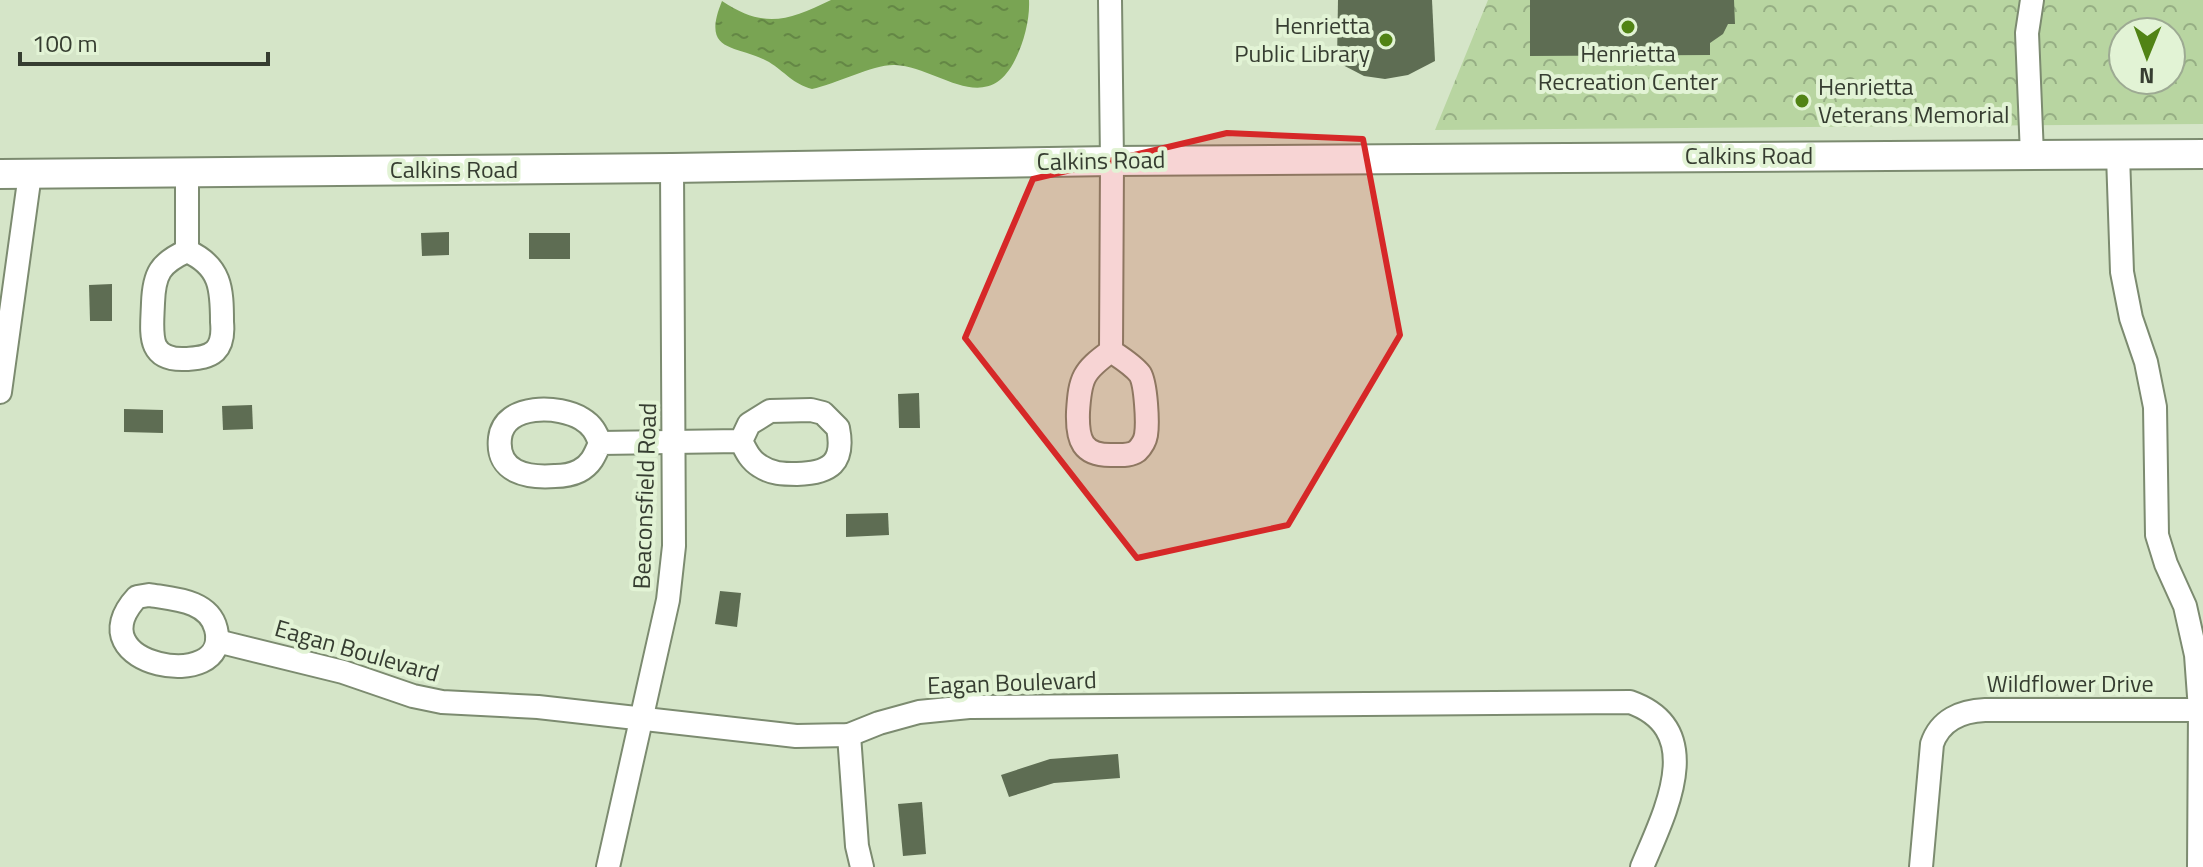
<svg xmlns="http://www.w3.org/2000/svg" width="2203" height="867" font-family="'Titillium Web',sans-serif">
<defs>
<pattern id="forest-crowns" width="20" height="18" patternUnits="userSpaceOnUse" patternTransform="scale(2)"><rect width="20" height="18" fill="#b8d5a1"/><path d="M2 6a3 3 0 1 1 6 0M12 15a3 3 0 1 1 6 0" fill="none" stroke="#96ae84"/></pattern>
<pattern id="water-ripples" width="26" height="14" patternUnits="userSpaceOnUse" patternTransform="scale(2)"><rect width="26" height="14" fill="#79a453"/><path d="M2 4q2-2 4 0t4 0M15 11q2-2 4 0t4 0" fill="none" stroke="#648745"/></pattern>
</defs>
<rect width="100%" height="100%" fill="#d5e5c8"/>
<path fill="url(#forest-crowns)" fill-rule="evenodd" d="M 1488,0 L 2203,0 L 2203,124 L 1435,130 ZM 2123,32 L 2171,32 L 2171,80 L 2123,80 Z"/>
<path fill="url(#water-ripples)" d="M 831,0 L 1029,0 C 1030,19 1024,42 1015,60 C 986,118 938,67 895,65 C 874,64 836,84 812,89 C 793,84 785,72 769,62 C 737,44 700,55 722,1 C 764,29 788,21 831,0 Z"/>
<g fill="#5e6d53">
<polygon points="1338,0 1432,0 1435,61 1408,75 1385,79 1364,76 1337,62"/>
<polygon points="1530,0 1734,0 1735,24 1728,24 1723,34 1710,43 1710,55 1530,56"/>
<polygon points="449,232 449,255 422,256 421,233"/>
<rect x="529" y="233" width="41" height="26"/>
<polygon points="112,284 112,321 90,321 89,285"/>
<polygon points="919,393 920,428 899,428 898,394"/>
<polygon points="252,405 253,429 223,430 222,406"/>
<polygon points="124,409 163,410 163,433 124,432"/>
<polygon points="888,513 889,535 846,537 846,514"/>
<polygon points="720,591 741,593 737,627 715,624"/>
<polygon points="1118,754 1120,778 1054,783 1009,797 1001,775 1050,759"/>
<polygon points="922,802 926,854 903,856 898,804"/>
</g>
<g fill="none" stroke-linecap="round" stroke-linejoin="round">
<defs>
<g id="minor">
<path d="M 1110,0 L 1112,161 L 1111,351 C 1083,371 1080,378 1078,412 C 1077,440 1082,456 1113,455 C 1122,455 1130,456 1137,451 C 1141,447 1145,441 1146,435 C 1148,423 1146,384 1140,374 C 1133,365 1120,357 1111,351"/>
<polyline points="2032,0 2027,33 2032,155"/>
<polyline points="2118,155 2122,272 2131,318 2146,362 2155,407 2157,535 2166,564 2185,606 2196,655 2200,710 2199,867"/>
<path d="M 187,171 L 187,251 C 160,263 154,274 153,303 C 152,333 146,361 186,359 C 197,358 207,358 215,351 C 223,343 223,332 222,322 C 222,289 221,266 187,251"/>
<polyline points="0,392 30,174"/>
<path d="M 600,443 C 595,455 591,465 579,471 C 571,475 563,476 555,476 C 528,478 496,473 500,438 C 504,403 560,405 582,419 C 592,425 596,432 600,443 L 741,441 C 746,451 750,460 760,466 C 772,474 783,474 797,474 C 830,473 845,463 838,428 L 823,413 L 811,410 L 770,411 L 749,424 L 741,441"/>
<path d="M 149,595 C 173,599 209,600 216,629 C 233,694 72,667 137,597 Z"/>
<path d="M 217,641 L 343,672 L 413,696 L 442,702 L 538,707 L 796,736 L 849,735 L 879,723 L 919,712 L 969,707 L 1630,702 C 1709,730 1664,814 1642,867"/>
<polyline points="849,735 857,846 862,867"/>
<polyline points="608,867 668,600 674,546 672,168"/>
<path d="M 1921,867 L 1932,744 C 1940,720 1961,711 1985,710 L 2203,710"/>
</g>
<polyline id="major" points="0,174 672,168 1112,161 2203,154"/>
</defs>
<use href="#minor" stroke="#7c8b70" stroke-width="26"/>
<use href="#major" stroke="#7c8b70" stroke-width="32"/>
<use href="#minor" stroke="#fff" stroke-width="22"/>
<use href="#major" stroke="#fff" stroke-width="28"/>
</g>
<path fill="#d62828" fill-opacity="0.2" stroke="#d62828" stroke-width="6" stroke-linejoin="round" d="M 1227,133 L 1363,139 L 1400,335 L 1288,525 L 1137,558 L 965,338 L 1033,179 Z"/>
<g fill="#518315" stroke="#e2f3d5" stroke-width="3">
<circle cx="1628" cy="27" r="8"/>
<circle cx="1386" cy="40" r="8"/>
<circle cx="1802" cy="101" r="8"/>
</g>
<g text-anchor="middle" stroke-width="8" stroke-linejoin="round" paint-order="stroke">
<g font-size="24" fill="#363d31" stroke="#e2f3d5" text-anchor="end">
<text x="1370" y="34">Henrietta<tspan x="1370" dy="28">Public Library</tspan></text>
<text x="1628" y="62" text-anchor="middle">Henrietta<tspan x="1628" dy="28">Recreation Center</tspan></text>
<text x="1818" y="95" text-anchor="start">Henrietta<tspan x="1818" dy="28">Veterans Memorial</tspan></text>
</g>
<g font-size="24" fill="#363d31" stroke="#e2f3d5">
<text x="1749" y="164">Calkins Road</text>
<text transform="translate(1101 161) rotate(-1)" y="8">Calkins Road</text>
<text x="454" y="178">Calkins Road</text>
<text transform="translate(645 496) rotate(-88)" y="8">Beaconsfield Road</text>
<text transform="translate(357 651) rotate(16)" y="8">Eagan Boulevard</text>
<text transform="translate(1012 683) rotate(-2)" y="8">Eagan Boulevard</text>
<text x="2070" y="692">Wildflower Drive</text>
</g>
</g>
<g transform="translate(2147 56) rotate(181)"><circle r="38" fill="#e2f3d5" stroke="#9daa93" stroke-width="2"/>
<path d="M0-6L14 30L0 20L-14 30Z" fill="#518315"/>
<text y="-12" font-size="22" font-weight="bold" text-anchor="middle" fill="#363d31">N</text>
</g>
<path d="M20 52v12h248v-12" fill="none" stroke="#363d31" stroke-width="4"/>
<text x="32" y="52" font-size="24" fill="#363d31" stroke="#e2f3d5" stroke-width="6" paint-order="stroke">100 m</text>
</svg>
